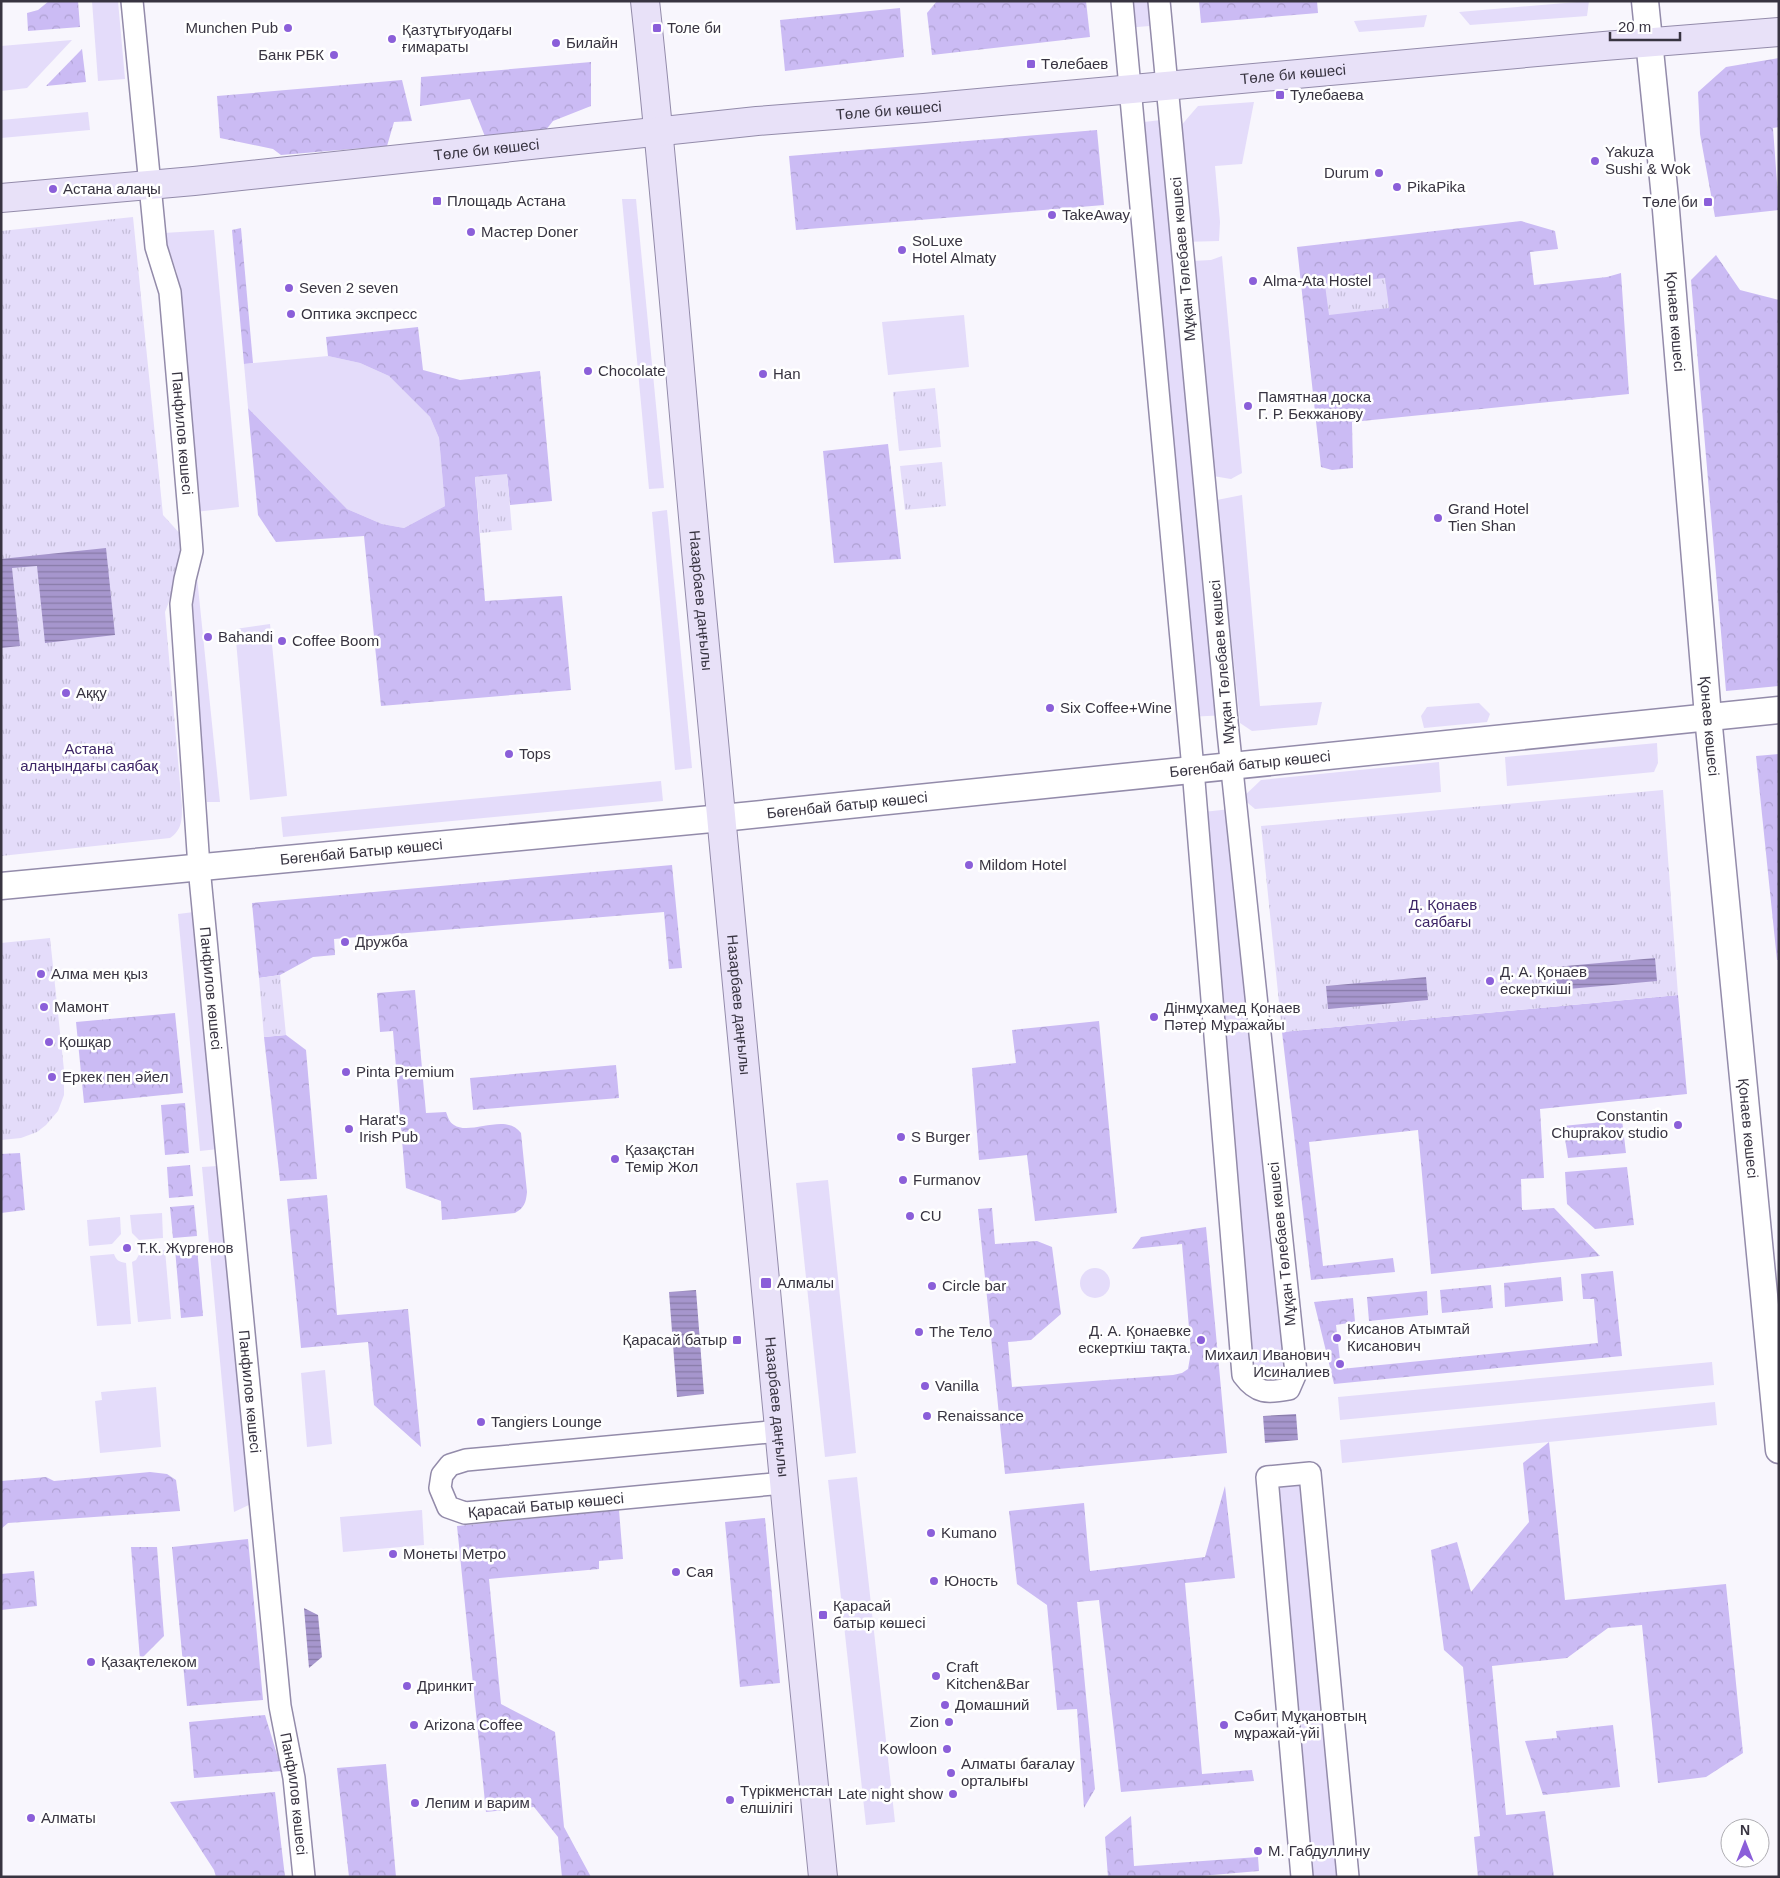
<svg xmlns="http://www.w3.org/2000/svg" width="1780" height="1878" font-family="Arial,sans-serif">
<defs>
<pattern id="forest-crowns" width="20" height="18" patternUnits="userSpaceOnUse" patternTransform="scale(1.25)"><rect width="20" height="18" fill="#cbbbf4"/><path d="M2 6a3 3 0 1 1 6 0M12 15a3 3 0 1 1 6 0" fill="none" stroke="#afa1d2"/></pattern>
<pattern id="park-tufts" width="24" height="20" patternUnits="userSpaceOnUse" patternTransform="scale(1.25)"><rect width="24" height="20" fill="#e4dcfa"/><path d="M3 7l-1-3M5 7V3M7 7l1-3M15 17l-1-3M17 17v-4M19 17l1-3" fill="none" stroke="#c4bdd8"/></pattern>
<pattern id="water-rules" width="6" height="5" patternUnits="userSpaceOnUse" patternTransform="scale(1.25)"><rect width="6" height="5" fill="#a696cd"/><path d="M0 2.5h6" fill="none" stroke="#887ba8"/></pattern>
</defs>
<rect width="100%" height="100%" fill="#f8f6fd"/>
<g fill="#e4dcfa">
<polygon points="92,1 118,1 125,79 98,81"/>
<polygon points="1122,1 1159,1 1162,25 1125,28"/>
<polygon points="1589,1 1587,16 1470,25 1459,12"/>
<polygon points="1427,15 1424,27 1359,32 1354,21"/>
<polygon points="72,40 27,88 1,91 1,46"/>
<polygon points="1254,102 1242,164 1215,166 1220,222 1219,241 1182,242 1227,715 1188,717 1135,123 1170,119 1179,128 1198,106"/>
<polygon points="88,112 90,130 1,138 1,120"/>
<polygon points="622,199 636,199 664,488 649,489"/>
<polygon points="214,230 239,507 195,512 177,273 163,233"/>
<polygon points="1222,256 1242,473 1231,479 1213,476 1192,261 1211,260"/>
<polygon points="964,315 969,367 888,375 882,322"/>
<polygon points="328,356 360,363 389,376 430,417 439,438 445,506 404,528 382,524 347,509 248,408 244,364"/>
<polygon points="1242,495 1260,706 1322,702 1317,725 1252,731 1240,723 1217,500"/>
<polygon points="667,510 692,768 675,770 652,512"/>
<polygon points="197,577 220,802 207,802 188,595"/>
<polygon points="270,624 287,796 250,800 235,629"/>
<polygon points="1479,703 1490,714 1487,722 1424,728 1421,716 1427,707"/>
<polygon points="1657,743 1658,763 1654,772 1507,786 1505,757"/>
<polygon points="1439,762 1441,792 1255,809 1242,798 1261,780"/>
<polygon points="661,781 663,801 283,837 281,817"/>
<polygon points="1231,809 1286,1380 1263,1384 1252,1371 1203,812"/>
<polygon points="194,912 218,1149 200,1151 178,914"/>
<polygon points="218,1166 251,1504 234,1512 202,1167"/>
<polygon points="828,1180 856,1453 825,1457 796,1183"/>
<polygon points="162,1213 163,1238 139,1240 132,1233 130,1215"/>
<polygon points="120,1217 121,1234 112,1244 89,1246 87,1220"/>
<polygon points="165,1250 171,1319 138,1322 132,1262 136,1260 141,1251"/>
<path d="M 114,1254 C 116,1260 119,1262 126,1263 L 131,1324 L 97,1326 L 90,1256 Z"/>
<circle cx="1095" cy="1283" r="15"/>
<polygon points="1712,1362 1714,1385 1340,1420 1338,1397"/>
<polygon points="325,1370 332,1444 307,1447 301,1373"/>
<polygon points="156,1387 161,1447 100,1453 95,1401 102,1400 101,1392"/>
<polygon points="1715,1402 1717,1425 1342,1463 1340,1440"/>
<polygon points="857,1477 895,1822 866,1825 828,1480"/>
<polygon points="1311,1485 1348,1877 1302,1877 1268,1487"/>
<polygon points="422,1510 424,1545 343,1552 340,1517"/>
</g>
<g fill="url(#forest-crowns)">
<polygon points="49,1 78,1 80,27 28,31 27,13 38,10"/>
<polygon points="937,1 1086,1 1090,37 932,55 927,13"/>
<polygon points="1199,1 1317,1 1318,13 1201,23"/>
<polygon points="900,8 904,57 785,71 780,20"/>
<polygon points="82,49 86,82 46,86"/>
<polygon points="1779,58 1779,127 1773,128 1779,210 1715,217 1700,134 1698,92 1726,67"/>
<polygon points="591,62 591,106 553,121 541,136 486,139 470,99 420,106 421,77"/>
<polygon points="402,80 412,121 394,122 387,146 281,155 273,149 220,138 217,96"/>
<polygon points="1097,130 1104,205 796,230 789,156"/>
<polygon points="1521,221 1555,231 1558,249 1530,252 1534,285 1607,277 1621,273 1629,394 1352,422 1353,468 1332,470 1321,467 1297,247"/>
<polygon points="241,228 253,363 244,364 232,230"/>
<polygon points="1716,255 1740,290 1779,300 1779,686 1726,691 1691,280"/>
<polygon points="418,327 423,370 460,380 540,371 552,501 510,505 507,475 475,477 485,601 562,596 571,690 381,706 364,536 276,542 258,515 248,408 347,509 382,524 404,528 445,506 439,438 430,417 389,376 360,363 328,356 326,337"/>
<polygon points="888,444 901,559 834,563 823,451"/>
<polygon points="1779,754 1779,960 1777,960 1756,756"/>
<polygon points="672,865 682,968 669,969 664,912 334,939 335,955 313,957 280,975 259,978 252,903"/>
<path d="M 415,990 L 426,1113 L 446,1112 C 448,1117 449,1122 454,1125 C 470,1136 506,1112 521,1133 L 527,1192 C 526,1203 524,1208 515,1213 L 442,1220 L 441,1201 L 406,1188 L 393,1031 L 380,1032 L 377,993 Z"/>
<polygon points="1678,995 1687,1094 1540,1109 1544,1178 1521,1179 1522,1210 1554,1208 1600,1256 1431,1274 1418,1130 1309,1142 1323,1266 1393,1258 1395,1272 1311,1280 1282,1032"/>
<polygon points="175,1013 183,1093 84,1103 76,1022"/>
<polygon points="1099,1021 1117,1213 1035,1221 1027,1155 979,1160 972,1068 1016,1063 1012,1030"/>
<polygon points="286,1035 306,1050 317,1179 280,1181 264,1037"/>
<polygon points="616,1065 619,1098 473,1110 470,1078"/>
<polygon points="185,1103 189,1153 165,1155 161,1105"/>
<polygon points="1622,1120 1626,1153 1568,1158 1563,1126"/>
<polygon points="20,1153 25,1210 1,1213 1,1154"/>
<polygon points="190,1165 193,1196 169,1198 167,1167"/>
<polygon points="1627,1167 1634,1225 1595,1229 1567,1204 1565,1172"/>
<polygon points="327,1195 337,1315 408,1309 421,1447 374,1405 368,1342 301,1348 287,1199"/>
<polygon points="194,1205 197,1236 173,1238 170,1207"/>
<polygon points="992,1208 995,1244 1037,1241 1052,1247 1061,1314 1031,1340 1008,1342 1012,1387 1173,1375 1182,1373 1188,1369 1191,1352 1182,1244 1132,1249 1141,1237 1206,1227 1227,1453 1005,1474 978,1209"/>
<polygon points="197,1247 203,1316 181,1318 175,1249"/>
<polygon points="1613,1271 1622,1356 1334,1384 1314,1302 1353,1298 1355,1322 1336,1325 1341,1369 1598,1343 1594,1299 1583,1299 1581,1274"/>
<polygon points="1561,1277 1563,1301 1505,1307 1504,1283"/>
<polygon points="1491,1285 1493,1308 1442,1313 1440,1290"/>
<polygon points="1427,1291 1428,1315 1369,1321 1367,1297"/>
<polygon points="1549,1442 1565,1600 1726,1584 1743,1753 1706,1777 1658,1783 1642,1625 1608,1628 1567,1658 1492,1666 1506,1815 1545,1811 1554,1877 1478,1877 1474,1837 1480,1836 1463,1667 1444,1650 1431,1550 1457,1542 1471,1592 1529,1522 1523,1463"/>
<polygon points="150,1472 167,1474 176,1480 180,1511 8,1523 1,1529 1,1481 46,1477 54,1481"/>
<polygon points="1225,1486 1235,1578 1185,1583 1202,1774 1252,1770 1254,1781 1121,1792 1099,1600 1077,1602 1095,1789 1084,1808 1077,1709 1057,1710 1047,1605 1017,1584 1009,1511 1084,1503 1090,1571 1205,1557"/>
<polygon points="619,1510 623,1559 599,1561 599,1569 489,1579 501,1704 555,1732 564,1827 591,1877 562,1877 558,1837 534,1807 486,1812 457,1526"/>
<polygon points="765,1518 780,1683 740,1687 725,1522"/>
<polygon points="248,1539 263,1700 187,1706 172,1547"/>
<polygon points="131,1547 157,1547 164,1636 140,1660"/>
<polygon points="34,1571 37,1606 1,1610 1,1574"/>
<polygon points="265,1715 282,1771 194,1778 189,1722"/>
<polygon points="1613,1725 1620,1787 1543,1795 1525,1741 1557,1738 1556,1731"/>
<polygon points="386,1764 396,1877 349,1877 337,1768"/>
<polygon points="275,1792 285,1877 216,1877 214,1870 170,1802"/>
<polygon points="1131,1816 1134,1866 1258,1857 1259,1871 1189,1877 1108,1877 1105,1837"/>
</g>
<g fill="url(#park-tufts)">
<path d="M 133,217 L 163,515 L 183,537 L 185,560 L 165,612 L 182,806 C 182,820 182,830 170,838 L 1,856 L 1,231 Z"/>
<polygon points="1385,278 1389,308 1329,315 1325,285"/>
<polygon points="935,388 941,447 899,451 893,392"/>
<polygon points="942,462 946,506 905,510 900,466"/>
<polygon points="507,474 512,530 480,533 475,477"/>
<polygon points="1663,790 1678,995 1282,1032 1261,826"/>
<polygon points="50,938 64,1070 64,1095 58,1111 46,1125 37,1132 21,1138 1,1140 1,943"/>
<polygon points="280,975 286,1035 264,1037 259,978"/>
</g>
<g fill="url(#water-rules)">
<polygon points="106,548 115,635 45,643 37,566 12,568 20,646 1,648 1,559"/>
<polygon points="1655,958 1657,981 1557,990 1555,967"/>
<polygon points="1426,977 1428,1000 1328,1009 1326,986"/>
<polygon points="696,1290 704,1394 677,1397 669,1292"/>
<polygon points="1296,1414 1298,1440 1265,1443 1263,1416"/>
<polygon points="304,1608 318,1615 322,1657 309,1668"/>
</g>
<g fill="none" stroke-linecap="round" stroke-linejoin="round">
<defs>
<g id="minor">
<path id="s1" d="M 132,1 L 156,247 L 170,292 L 189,513 L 192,551 L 185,579 L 181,604 L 199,867 L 280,1706 L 294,1778 L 304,1877"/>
<path d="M 1122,1 L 1193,769 L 1243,1375 C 1257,1394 1267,1393 1289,1389 L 1296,1373 L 1228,732 L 1159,1"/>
<path id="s2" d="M 780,1431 L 466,1460 L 450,1465 L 442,1475 L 440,1488 L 448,1507 L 465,1513 L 784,1483"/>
<polyline points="1302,1877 1267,1477 1310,1473 1348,1877"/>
</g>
<g id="tertiary">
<path id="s3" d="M 1645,1 L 1665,198 L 1708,716 L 1779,1450"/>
<path id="s4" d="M 1,886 L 722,818 L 1779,710"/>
</g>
<g id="secondary">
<path id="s5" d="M 645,1 C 667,202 682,403 701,604 C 741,1029 780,1453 823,1877"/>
<path id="s6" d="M 1,198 L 194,181 L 757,121 L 924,108 L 1604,46 L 1779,32"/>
</g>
</defs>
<use href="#minor" stroke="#938baa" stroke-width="24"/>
<use href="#tertiary" stroke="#938baa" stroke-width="29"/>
<use href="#secondary" stroke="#938baa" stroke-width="30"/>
<use href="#minor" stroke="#fff" stroke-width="21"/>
<use href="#tertiary" stroke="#fff" stroke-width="26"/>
<use href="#secondary" stroke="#e8e1f8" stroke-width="28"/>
</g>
<g fill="#8b5fd9" stroke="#fff" stroke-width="2">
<circle cx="288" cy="28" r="5"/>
<rect x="652" y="23" width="10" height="10" rx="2.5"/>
<circle cx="392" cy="39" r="5"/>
<circle cx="556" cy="43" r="5"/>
<circle cx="334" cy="55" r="5"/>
<rect x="1026" y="59" width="10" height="10" rx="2.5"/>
<rect x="1275" y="90" width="10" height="10" rx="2.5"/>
<circle cx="1595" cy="161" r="5"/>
<circle cx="1379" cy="173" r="5"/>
<circle cx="1397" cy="187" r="5"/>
<circle cx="53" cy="189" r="5"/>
<rect x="432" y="196" width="10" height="10" rx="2.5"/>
<rect x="1703" y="197" width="10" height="10" rx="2.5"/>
<circle cx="1052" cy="215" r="5"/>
<circle cx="471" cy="232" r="5"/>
<circle cx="902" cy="250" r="5"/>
<circle cx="1253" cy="281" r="5"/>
<circle cx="289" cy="288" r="5"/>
<circle cx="291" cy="314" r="5"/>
<circle cx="588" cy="371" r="5"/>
<circle cx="763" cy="374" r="5"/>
<circle cx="1248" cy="406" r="5"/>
<circle cx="1438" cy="518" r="5"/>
<circle cx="208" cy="637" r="5"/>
<circle cx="282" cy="641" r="5"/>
<circle cx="66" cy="693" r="5"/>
<circle cx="1050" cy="708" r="5"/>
<circle cx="509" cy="754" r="5"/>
<circle cx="969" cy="865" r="5"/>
<circle cx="345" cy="942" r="5"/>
<circle cx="41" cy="974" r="5"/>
<circle cx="1490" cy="981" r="5"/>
<circle cx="44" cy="1007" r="5"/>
<circle cx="1154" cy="1017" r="5"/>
<circle cx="49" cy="1042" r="5"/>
<circle cx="346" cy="1072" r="5"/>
<circle cx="52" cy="1077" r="5"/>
<circle cx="1678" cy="1125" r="5"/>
<circle cx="349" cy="1129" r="5"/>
<circle cx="901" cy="1137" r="5"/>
<circle cx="615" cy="1159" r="5"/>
<circle cx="903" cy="1180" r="5"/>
<circle cx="910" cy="1216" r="5"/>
<circle cx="127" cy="1248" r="5"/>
<rect x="760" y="1277" width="12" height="12" rx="2.5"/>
<circle cx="932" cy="1286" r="5"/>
<circle cx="919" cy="1332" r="5"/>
<circle cx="1337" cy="1338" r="5"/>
<rect x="732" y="1335" width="10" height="10" rx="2.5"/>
<circle cx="1201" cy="1340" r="5"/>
<circle cx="1340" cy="1364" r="5"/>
<circle cx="925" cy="1386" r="5"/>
<circle cx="927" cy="1416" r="5"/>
<circle cx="481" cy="1422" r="5"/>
<circle cx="931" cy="1533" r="5"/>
<circle cx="393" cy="1554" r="5"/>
<circle cx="676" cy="1572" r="5"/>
<circle cx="934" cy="1581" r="5"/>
<rect x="818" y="1610" width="10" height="10" rx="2.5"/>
<circle cx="91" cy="1662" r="5"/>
<circle cx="936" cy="1676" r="5"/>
<circle cx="407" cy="1686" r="5"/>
<circle cx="945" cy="1705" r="5"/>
<circle cx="949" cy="1722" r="5"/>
<circle cx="414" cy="1725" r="5"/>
<circle cx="1224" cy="1725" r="5"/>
<circle cx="947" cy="1749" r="5"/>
<circle cx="951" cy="1773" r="5"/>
<circle cx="953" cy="1794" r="5"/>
<circle cx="730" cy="1800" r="5"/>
<circle cx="415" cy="1803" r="5"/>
<circle cx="31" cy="1818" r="5"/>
<circle cx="1258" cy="1851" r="5"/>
</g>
<g text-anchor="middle" stroke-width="5" stroke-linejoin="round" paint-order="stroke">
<g font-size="15" fill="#383441" stroke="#fff" text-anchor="start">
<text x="278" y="33" text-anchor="end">Munchen Pub</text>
<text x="667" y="33">Толе би</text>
<text x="402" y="35">Қазтұтығуодағы<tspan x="402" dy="17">ғимараты</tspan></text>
<text x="566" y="48">Билайн</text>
<text x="324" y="60" text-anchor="end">Банк РБК</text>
<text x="1041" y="69">Төлебаев</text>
<text x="1290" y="100">Тулебаева</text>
<text x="1605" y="157">Yakuza<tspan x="1605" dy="17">Sushi &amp; Wok</tspan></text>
<text x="1369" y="178" text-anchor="end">Durum</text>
<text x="1407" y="192">PikaPika</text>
<text x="63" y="194">Астана алаңы</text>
<text x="447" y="206">Площадь Астана</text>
<text x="1698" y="207" text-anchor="end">Төле би</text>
<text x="1062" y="220">TakeAway</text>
<text x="481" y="237">Мастер Doner</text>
<text x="912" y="246">SoLuxe<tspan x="912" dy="17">Hotel Almaty</tspan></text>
<text x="1263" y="286">Alma-Ata Hostel</text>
<text x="299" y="293">Seven 2 seven</text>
<text x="301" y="319">Оптика экспресс</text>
<text x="598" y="376">Chocolate</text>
<text x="773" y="379">Han</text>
<text x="1258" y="402">Памятная доска<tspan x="1258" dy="17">Г. Р. Бекжанову</tspan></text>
<text x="1448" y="514">Grand Hotel<tspan x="1448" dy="17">Tien Shan</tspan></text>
<text x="218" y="642">Bahandi</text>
<text x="292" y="646">Coffee Boom</text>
<text x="76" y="698">Аққу</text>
<text x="1060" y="713">Six Coffee+Wine</text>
<text x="519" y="759">Tops</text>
<text x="979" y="870">Mildom Hotel</text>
<text x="355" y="947">Дружба</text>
<text x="1500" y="977">Д. А. Қонаев<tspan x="1500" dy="17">ескерткіші</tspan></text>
<text x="51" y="979">Алма мен қыз</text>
<text x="54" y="1012">Мамонт</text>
<text x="1164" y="1013">Дінмұхамед Қонаев<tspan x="1164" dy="17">Пәтер Мұражайы</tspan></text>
<text x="59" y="1047">Қошқар</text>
<text x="356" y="1077">Pinta Premium</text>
<text x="62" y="1082">Еркек пен әйел</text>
<text x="1668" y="1121" text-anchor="end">Constantin<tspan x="1668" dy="17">Chuprakov studio</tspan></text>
<text x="359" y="1125">Harat's<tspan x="359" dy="17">Irish Pub</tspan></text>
<text x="911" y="1142">S Burger</text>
<text x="625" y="1155">Қазақстан<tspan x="625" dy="17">Темір Жол</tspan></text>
<text x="913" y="1185">Furmanov</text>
<text x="920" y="1221">CU</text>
<text x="137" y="1253">Т.К. Жүргенов</text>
<text x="777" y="1288">Алмалы</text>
<text x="942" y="1291">Circle bar</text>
<text x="1347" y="1334">Кисанов Атымтай<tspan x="1347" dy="17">Кисанович</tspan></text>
<text x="1191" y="1336" text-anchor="end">Д. А. Қонаевке<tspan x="1191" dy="17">ескерткіш тақта.</tspan></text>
<text x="929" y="1337">The Тело</text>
<text x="727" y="1345" text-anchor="end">Қарасай батыр</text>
<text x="1330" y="1360" text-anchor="end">Михаил Иванович<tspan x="1330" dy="17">Исиналиев</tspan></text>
<text x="935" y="1391">Vanilla</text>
<text x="937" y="1421">Renaissance</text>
<text x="491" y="1427">Tangiers Lounge</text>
<text x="941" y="1538">Kumano</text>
<text x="403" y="1559">Монеты Метро</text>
<text x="686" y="1577">Сая</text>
<text x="944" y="1586">Юность</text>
<text x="833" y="1611">Қарасай<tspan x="833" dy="17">батыр көшесі</tspan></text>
<text x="101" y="1667">Қазақтелеком</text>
<text x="946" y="1672">Craft<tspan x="946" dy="17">Kitchen&amp;Bar</tspan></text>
<text x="417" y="1691">Дринкит</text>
<text x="955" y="1710">Домашний</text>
<text x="1234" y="1721">Сәбит Мұқановтың<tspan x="1234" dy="17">мұражай-үйі</tspan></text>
<text x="939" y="1727" text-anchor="end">Zion</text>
<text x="424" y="1730">Arizona Coffee</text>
<text x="937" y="1754" text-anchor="end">Kowloon</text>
<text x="961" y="1769">Алматы бағалау<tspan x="961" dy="17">орталығы</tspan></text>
<text x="740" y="1796">Түрікменстан<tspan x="740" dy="17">елшілігі</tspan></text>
<text x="943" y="1799" text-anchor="end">Late night show</text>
<text x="425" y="1808">Лепим и варим</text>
<text x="41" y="1823">Алматы</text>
<text x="1268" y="1856">М. Габдуллину</text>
</g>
<g font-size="15" fill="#383441" stroke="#fff">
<text dy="5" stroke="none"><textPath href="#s6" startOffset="1298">Төле би көшесі</textPath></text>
<text dy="5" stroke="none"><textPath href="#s6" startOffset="892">Төле би көшесі</textPath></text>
<text dy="5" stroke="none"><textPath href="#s6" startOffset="488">Төле би көшесі</textPath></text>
<text transform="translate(1183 259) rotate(-95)" y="5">Мұқан Төлебаев көшесі</text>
<text dy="5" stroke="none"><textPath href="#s3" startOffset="322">Қонаев көшесі</textPath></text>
<text dy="5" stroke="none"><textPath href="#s1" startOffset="436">Панфилов көшесі</textPath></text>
<text dy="5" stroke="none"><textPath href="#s5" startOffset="602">Назарбаев даңғылы</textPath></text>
<text transform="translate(1222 662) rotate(-95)" y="5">Мұқан Төлебаев көшесі</text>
<text dy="5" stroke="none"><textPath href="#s3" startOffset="728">Қонаев көшесі</textPath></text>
<text dy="5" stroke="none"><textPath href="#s4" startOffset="1255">Бөгенбай батыр көшесі</textPath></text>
<text dy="5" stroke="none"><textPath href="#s4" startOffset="850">Бөгенбай батыр көшесі</textPath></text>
<text dy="5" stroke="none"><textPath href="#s4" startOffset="362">Бөгенбай Батыр көшесі</textPath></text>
<text dy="5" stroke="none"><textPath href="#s1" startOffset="994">Панфилов көшесі</textPath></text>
<text dy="5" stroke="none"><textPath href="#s5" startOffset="1008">Назарбаев даңғылы</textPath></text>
<text dy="5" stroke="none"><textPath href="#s3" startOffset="1132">Қонаев көшесі</textPath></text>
<text transform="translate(1282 1244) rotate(-96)" y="5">Мұқан Төлебаев көшесі</text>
<text dy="5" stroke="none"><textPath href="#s1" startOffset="1399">Панфилов көшесі</textPath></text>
<text dy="5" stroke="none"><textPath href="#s5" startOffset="1412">Назарбаев даңғылы</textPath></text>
<text dy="5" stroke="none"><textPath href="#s2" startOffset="478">Қарасай Батыр көшесі</textPath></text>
<text dy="5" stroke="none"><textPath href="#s1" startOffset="1804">Панфилов көшесі</textPath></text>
</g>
<g font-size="15" fill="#3d2567" stroke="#fff">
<text x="89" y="754">Астана<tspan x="89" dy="17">алаңындағы саябақ</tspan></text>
<text x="1443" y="910">Д. Қонаев<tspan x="1443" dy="17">саябағы</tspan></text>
</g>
</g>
<rect width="1780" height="1878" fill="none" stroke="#383441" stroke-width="5"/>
<g transform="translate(1745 1843)"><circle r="24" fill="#ffffff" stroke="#afaeb3"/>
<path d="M0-4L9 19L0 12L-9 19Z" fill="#8b5fd9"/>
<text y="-8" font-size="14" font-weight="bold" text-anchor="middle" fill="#383441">N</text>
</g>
<path d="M1610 32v8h70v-8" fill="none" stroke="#383441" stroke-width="2.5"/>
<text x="1618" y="32" font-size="15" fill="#383441" stroke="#ffffff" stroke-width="4" paint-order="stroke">20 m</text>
</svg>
